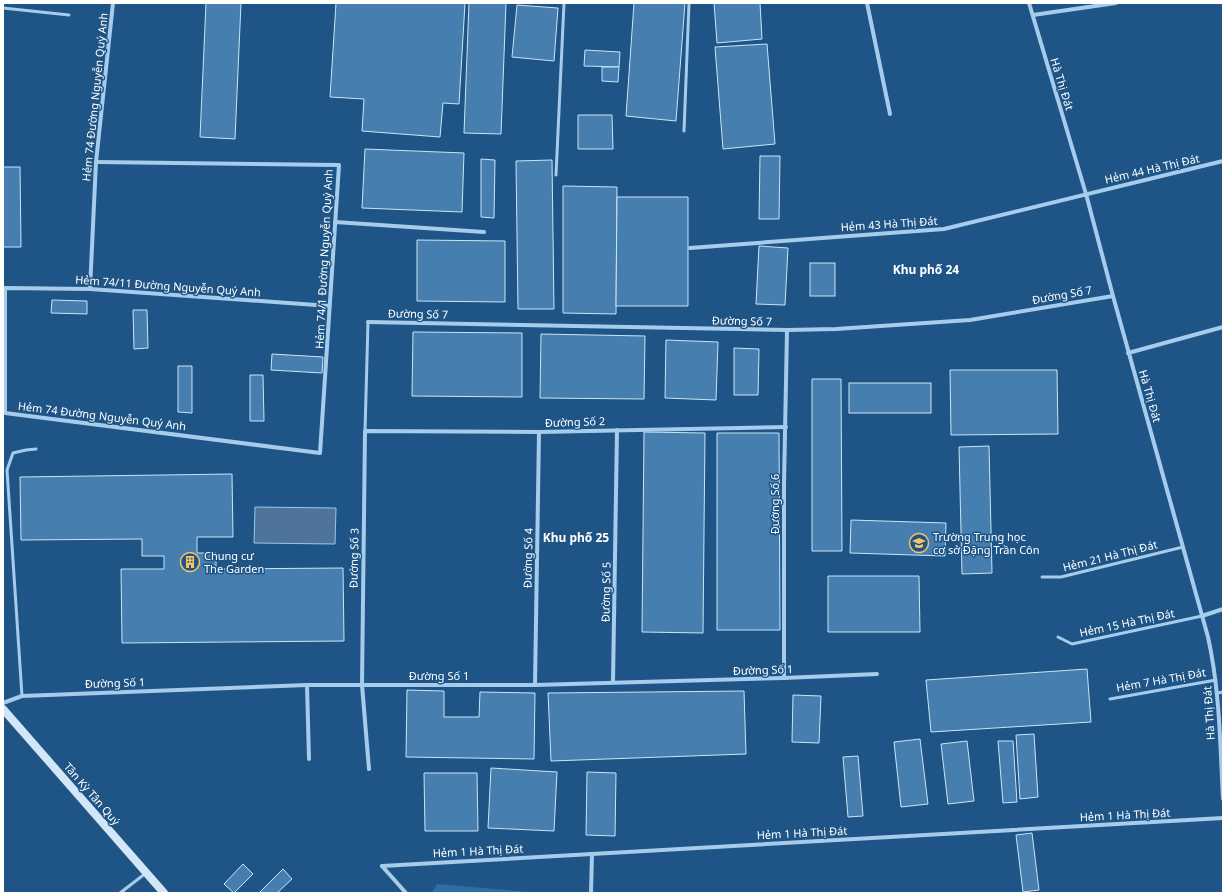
<svg xmlns="http://www.w3.org/2000/svg" width="1226" height="896" font-family="'Noto Sans',sans-serif">
<rect width="100%" height="100%" fill="#1e5586"/>
<polygon fill="#2e6ea3" points="437,884 541,893 432,893"/>
<polygon fill="#4e7599" stroke="#9ac8ec" points="255,507 336,508 335,544 254,543"/>
<g fill="#467faf" stroke="#cbe4f8">
<polygon points="206,3 241,3 235,139 200,137"/>
<polygon points="336,3 465,3 459,104 443,103 440,137 362,131 364,99 330,97"/>
<polygon points="469,3 506,3 501,134 464,133"/>
<polygon points="634,3 685,3 676,121 626,116"/>
<polygon points="714,3 760,3 762,39 717,43"/>
<polygon points="517,5 558,8 554,61 512,57"/>
<polygon points="767,44 775,144 723,149 715,47"/>
<polygon points="585,50 620,52 619,67 584,66"/>
<polygon points="602,67 619,67 618,82 602,81"/>
<polygon points="578,115 612,115 613,149 578,149"/>
<polygon points="365,149 464,153 462,212 362,208"/>
<polygon points="760,156 780,156 779,219 759,219"/>
<polygon points="481,159 495,160 494,218 481,217"/>
<polygon points="552,160 554,309 518,309 516,161"/>
<polygon points="3,167 20,167 21,247 3,247"/>
<polygon points="563,186 617,187 616,314 563,313"/>
<polygon points="617,197 688,197 688,306 616,306"/>
<polygon points="417,240 505,241 505,302 417,301"/>
<polygon points="759,246 788,248 785,305 756,304"/>
<rect x="810" y="263" width="25" height="33"/>
<polygon points="52,300 87,301 87,314 51,313"/>
<polygon points="133,310 147,310 148,348 134,349"/>
<polygon points="413,332 522,333 522,397 412,396"/>
<polygon points="541,334 645,336 644,399 540,398"/>
<polygon points="666,340 718,342 716,400 665,398"/>
<polygon points="734,348 759,349 758,395 734,395"/>
<polygon points="272,354 323,357 322,373 271,370"/>
<polygon points="178,366 192,366 192,413 178,412"/>
<polygon points="950,370 1057,370 1058,434 951,435"/>
<polygon points="250,375 263,375 264,421 250,421"/>
<polygon points="812,379 841,379 842,551 812,551"/>
<rect x="849" y="383" width="82" height="30"/>
<polygon points="644,432 705,433 703,633 642,632"/>
<polygon points="717,433 779,433 780,630 717,630"/>
<polygon points="989,446 992,573 962,574 959,447"/>
<polygon points="232,474 233,537 197,537 197,553 216,553 216,569 343,568 344,641 122,643 121,569 164,569 164,556 142,556 142,539 21,540 20,477"/>
<polygon points="851,520 946,523 945,556 850,553"/>
<polygon points="828,576 919,576 920,632 828,632"/>
<polygon points="1087,669 1091,722 931,732 926,680"/>
<polygon points="407,690 444,691 444,717 479,717 480,692 535,693 534,759 406,757"/>
<polygon points="744,691 746,754 551,761 548,693"/>
<polygon points="793,695 821,696 819,743 792,742"/>
<polygon points="1034,734 1038,797 1020,799 1016,735"/>
<polygon points="920,739 928,804 901,807 894,742"/>
<polygon points="967,741 974,801 948,804 941,744"/>
<polygon points="998,741 1013,741 1017,802 1003,803"/>
<polygon points="858,756 863,816 848,817 843,757"/>
<polygon points="491,768 557,772 554,831 488,828"/>
<polygon points="587,772 616,773 615,836 586,835"/>
<polygon points="424,773 477,773 478,831 425,831"/>
<polygon points="1032,833 1039,890 1023,892 1016,835"/>
<polygon points="243,864 253,874 234,893 224,884"/>
<polygon points="283,869 292,879 277,893 259,893"/>
</g>
<g fill="none" stroke-linecap="round" stroke-linejoin="round">
<g stroke="#a7cceb" stroke-width="3">
<polyline points="3,8 69,15"/>
<polyline points="684,131 689,3"/>
<polyline points="556,175 564,3"/>
<polyline points="365,431 368,322"/>
<polyline points="1042,577 1061,577 1183,547"/>
<polyline points="1058,637 1072,644 1202,616"/>
<polyline points="1218,693 1223,692"/>
<polyline points="22,696 7,470 13,453 26,450 36,449"/>
<polyline points="1110,699 1216,680"/>
<polyline points="120,893 146,873"/>
</g>
<g stroke="#a7cceb" stroke-width="4">
<polyline points="867,3 890,114"/>
<path d="M 1029,3 L 1086,194 L 1113,296 L 1208,637 C 1220,691 1220,744 1223,799"/>
<polyline points="1033,15 1116,3"/>
<path d="M 96,162 L 339,165 C 332,261 327,357 320,453 L 5,413 L 5,288 L 90,289 L 330,306"/>
<polyline points="335,222 484,232"/>
<polyline points="690,248 944,229 1223,161"/>
<polyline points="90,289 96,162 113,3"/>
<polyline points="368,322 787,330 836,329 970,320 1113,296"/>
<polyline points="1128,353 1223,327"/>
<polyline points="1202,616 1223,609"/>
<polyline points="784,678 784,484 787,330"/>
<polyline points="613,682 617,430"/>
<polyline points="307,685 309,759"/>
<polyline points="535,685 539,432"/>
<polyline points="3,703 22,696 307,685 535,685 784,678 877,674"/>
<polyline points="369,769 362,685 365,431 539,432 786,427"/>
<polyline points="382,866 1223,818"/>
<polyline points="382,866 406,893"/>
<polyline points="591,893 592,854"/>
</g>
<polyline stroke="#d2e6f8" stroke-width="8" points="3,709 164,893"/>
</g>
<defs>
<symbol id="school-ring" viewBox="-11 -11 22 22"><circle r="9.5" fill="#1e5586" stroke="#fac166" stroke-width="1.5"/><path d="M0-5L7-2L0 1L-7-2ZM-4 1L0 2.5L4 1V4Q0 6-4 4Z" fill="#fac166"/></symbol>
<symbol id="building-ring" viewBox="-11 -11 22 22"><circle r="9.5" fill="#1e5586" stroke="#fac166" stroke-width="1.5"/><path d="M-4-6H4V6H1V3H-1V6H-4ZM-2.5-4.3h1.7v1.8h-1.7ZM.8-4.3h1.7v1.8H.8ZM-2.5-1h1.7V.8h-1.7ZM.8-1h1.7V.8H.8Z" fill="#fac166"/></symbol>
</defs>
<g fill-rule="evenodd">
<use href="#school-ring" x="908" y="532" width="22" height="22"/>
<use href="#building-ring" x="179" y="551" width="22" height="22"/>
</g>
<g text-anchor="middle" stroke-width="3" stroke-linejoin="round" paint-order="stroke">
<g font-size="11" fill="#fff" stroke="#1e5586">
<text transform="translate(1062 84) rotate(73)" y="4">Hà Thị Đát</text>
<text transform="translate(95 97) rotate(-84)" y="4">Hẻm 74 Đường Nguyễn Quý Anh</text>
<text transform="translate(1152 169) rotate(-13)" y="4">Hẻm 44 Hà Thị Đát</text>
<text transform="translate(889 224) rotate(-4)" y="4">Hẻm 43 Hà Thị Đát</text>
<text transform="translate(324 259) rotate(-87)" y="4">Hẻm 74/1 Đường Nguyễn Quý Anh</text>
<text transform="translate(168 286) rotate(4)" y="4">Hẻm 74/11 Đường Nguyễn Quý Anh</text>
<text transform="translate(1062 295) rotate(-10)" y="4">Đường Số 7</text>
<text transform="translate(418 314) rotate(1)" y="4">Đường Số 7</text>
<text transform="translate(742 321) rotate(1)" y="4">Đường Số 7</text>
<text transform="translate(1150 396) rotate(74)" y="4">Hà Thị Đát</text>
<text transform="translate(102 416) rotate(7)" y="4">Hẻm 74 Đường Nguyễn Quý Anh</text>
<text transform="translate(575 422) rotate(-2)" y="4">Đường Số 2</text>
<text transform="translate(775 504) rotate(-90)" y="4">Đường Số 6</text>
<text transform="translate(1110 556) rotate(-14)" y="4">Hẻm 21 Hà Thị Đát</text>
<text transform="translate(354 558) rotate(-89)" y="4">Đường Số 3</text>
<text transform="translate(528 558) rotate(-89)" y="4">Đường Số 4</text>
<text transform="translate(606 592) rotate(-89)" y="4">Đường Số 5</text>
<text transform="translate(1127 623) rotate(-12)" y="4">Hẻm 15 Hà Thị Đát</text>
<text transform="translate(763 670) rotate(-2)" y="4">Đường Số 1</text>
<text x="439" y="680">Đường Số 1</text>
<text transform="translate(1161 680) rotate(-10)" y="4">Hẻm 7 Hà Thị Đát</text>
<text transform="translate(115 683) rotate(-2)" y="4">Đường Số 1</text>
<text transform="translate(1209 713) rotate(-94)" y="4">Hà Thị Đát</text>
<text transform="translate(92 794) rotate(49)" y="4">Tân Kỳ Tân Quý</text>
<text transform="translate(1125 815) rotate(-3)" y="4">Hẻm 1 Hà Thị Đát</text>
<text transform="translate(802 833) rotate(-3)" y="4">Hẻm 1 Hà Thị Đát</text>
<text transform="translate(478 851) rotate(-3)" y="4">Hẻm 1 Hà Thị Đát</text>
</g>
<g font-size="11" fill="#fff" stroke="#1e5586" text-anchor="start">
<text x="933" y="541">Trường Trung học<tspan x="933" dy="13">cơ sở Đặng Trần Côn</tspan></text>
<text x="204" y="560">Chung cư<tspan x="204" dy="13">The Garden</tspan></text>
</g>
<g font-size="12" font-weight="bold" fill="#fff" stroke="#1e5586">
<text x="926" y="274">Khu phố 24</text>
<text x="576" y="542">Khu phố 25</text>
</g>
</g>
<rect width="1226" height="896" fill="none" stroke="#ffffff" stroke-width="8"/>
</svg>
